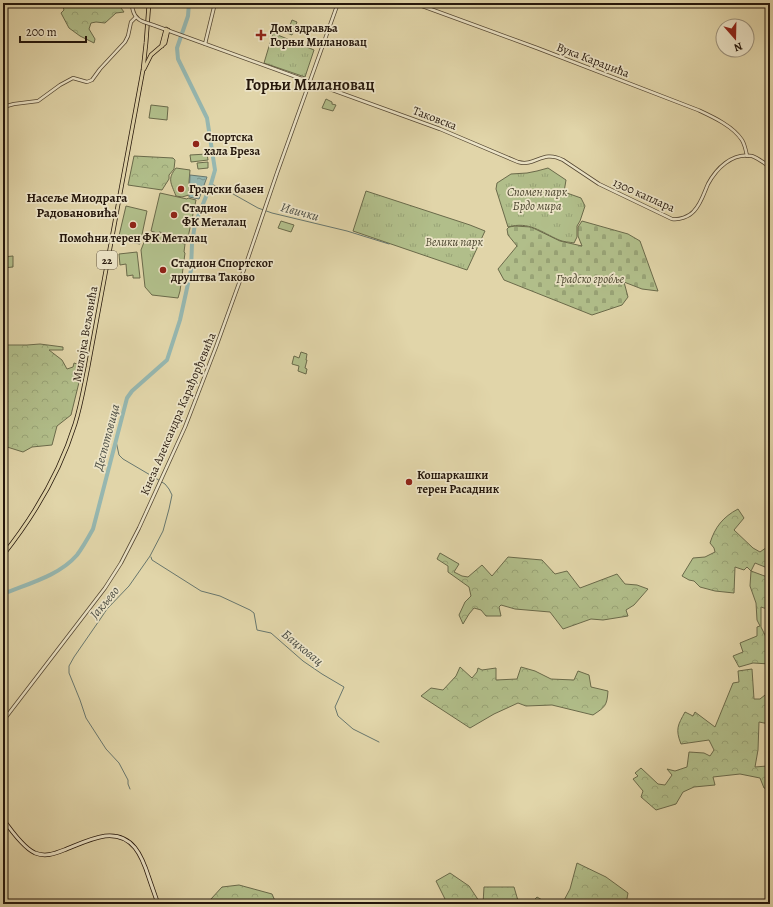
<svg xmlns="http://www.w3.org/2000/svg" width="773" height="907" font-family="Alegreya,serif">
<defs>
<pattern id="forest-crowns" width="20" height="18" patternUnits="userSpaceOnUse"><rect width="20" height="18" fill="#b1be8a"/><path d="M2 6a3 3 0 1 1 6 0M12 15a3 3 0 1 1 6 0" fill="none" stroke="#98a376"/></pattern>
<pattern id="cemetery-stones" width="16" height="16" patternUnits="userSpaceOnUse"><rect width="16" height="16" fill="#b1be8a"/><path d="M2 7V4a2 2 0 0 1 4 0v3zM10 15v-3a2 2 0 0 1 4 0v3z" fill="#98a376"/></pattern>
<pattern id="park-tufts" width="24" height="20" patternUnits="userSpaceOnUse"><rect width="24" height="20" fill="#b1be8a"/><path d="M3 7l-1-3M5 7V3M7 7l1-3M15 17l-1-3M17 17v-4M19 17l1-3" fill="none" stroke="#98a376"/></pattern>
<pattern id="water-ripples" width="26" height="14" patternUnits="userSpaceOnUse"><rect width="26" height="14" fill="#96b7b0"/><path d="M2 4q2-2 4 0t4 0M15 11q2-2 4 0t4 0" fill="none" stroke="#7a948d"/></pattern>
</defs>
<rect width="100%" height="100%" fill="#e1d5a9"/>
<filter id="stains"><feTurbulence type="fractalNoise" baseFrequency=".005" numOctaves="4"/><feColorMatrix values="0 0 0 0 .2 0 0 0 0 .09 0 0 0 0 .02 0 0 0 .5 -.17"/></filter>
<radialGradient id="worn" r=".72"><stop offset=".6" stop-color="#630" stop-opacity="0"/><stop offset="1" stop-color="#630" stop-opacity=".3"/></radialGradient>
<g fill="#b1be8a" stroke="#6a6a4a">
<polygon points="292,20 297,22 292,35 287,33"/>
<polygon points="151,105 168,107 167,120 149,118"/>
<polygon points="207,154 208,160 191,162 190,155"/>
<polygon points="208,162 208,168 198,169 197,163"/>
<path d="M 176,168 L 190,170 L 189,182 L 189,195 L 182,197 L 176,196 C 171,183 167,179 176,168 Z"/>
<polygon points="160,193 187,199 188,198 196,200 187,242 175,241 169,234 159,232 159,233 166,235 175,242 185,244 184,252 185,253 180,291 178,298 152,295 145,287 141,250 146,237 154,232 156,233 151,231"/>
<polygon points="126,206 147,211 140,244 118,240"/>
<polygon points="281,221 294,225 291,232 278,228"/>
<polygon points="137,252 140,278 133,278 133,275 127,276 126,264 120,265 119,254"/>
<polygon points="301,352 307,354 306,360 307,360 305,368 307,369 306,374 298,371 299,366 292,364 294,356 299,358"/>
</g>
<g fill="url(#forest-crowns)" stroke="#6a6a4a">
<polygon points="61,3 117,3 119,6 121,8 124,12 116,13 105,23 96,22 91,23 89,29 95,39 94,43 80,36 69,28 61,13 64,10 62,4"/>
<polygon points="326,99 332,102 332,104 336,105 333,111 322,108"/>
<polygon points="134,156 173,158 175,160 174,169 169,175 169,179 162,190 128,185"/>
<polygon points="13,256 13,267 3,268 3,257"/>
<polygon points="40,344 63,347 63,350 49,350 62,360 67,369 73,367 74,363 83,366 71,415 57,426 52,445 32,447 23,452 4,446 3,448 3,345 27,345"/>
<path d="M 738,509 L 744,518 L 734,530 L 753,548 L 760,552 L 770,545 L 768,539 L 770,537 L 770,569 L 755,563 L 751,571 L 770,578 L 770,611 L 767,609 L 761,607 L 761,627 L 766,637 L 766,645 L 769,652 L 770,664 L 753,663 L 739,667 L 733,656 L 743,652 L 740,643 L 757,636 L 757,627 L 760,626 L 757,620 L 756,603 L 750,586 L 751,571 L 747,567 L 744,570 L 735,567 L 734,593 L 715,591 L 700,587 L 694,581 L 689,580 L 682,576 L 693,558 L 705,557 L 715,552 L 714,548 L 710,543 C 715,527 723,517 738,509 Z"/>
<polygon points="440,553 459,564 454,572 462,576 468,577 482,565 492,576 508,557 542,560 555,574 567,571 580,588 617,574 625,584 637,585 648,589 634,605 626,610 628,616 603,620 591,619 563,629 550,612 515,609 501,605 499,607 501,616 486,616 481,610 474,608 469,614 463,624 459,615 465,602 471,596 469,587 448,572 448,566 437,559"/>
<path d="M 460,667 L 472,678 L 477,672 L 478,668 L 482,670 L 496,668 L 496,680 L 517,679 L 521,667 L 535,671 L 551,679 L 574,680 L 578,671 L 589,675 L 591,687 L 608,691 C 607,706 605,707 593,715 L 552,705 L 526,706 L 518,703 L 494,714 L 470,728 L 421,696 L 431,688 L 443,690 L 456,676 Z"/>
<path d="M 752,669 L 754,699 L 760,699 L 765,695 L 770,695 L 769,724 L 759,722 L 758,750 L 755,767 L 767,766 L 769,761 L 770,761 L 770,790 L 764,788 L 760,778 L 740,774 L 713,777 L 715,785 L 694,787 L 683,792 L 676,804 L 656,810 L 641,797 L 643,791 L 633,779 L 638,776 L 635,773 L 641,768 L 658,784 L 665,785 L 672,775 L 667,769 L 675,771 L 687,767 L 689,752 L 704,753 L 710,756 L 714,750 L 709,740 L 681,744 C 675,729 678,725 685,712 L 693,716 L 695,712 L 715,727 L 733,683 L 739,682 L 738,671 Z"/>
<polygon points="577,863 606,877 628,893 626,904 562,904 570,889"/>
<polygon points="450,873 469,886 481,904 444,904 446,901 436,881"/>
<polygon points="239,885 272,894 276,903 214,904 211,899 222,887"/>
<polygon points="484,887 514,887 519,904 483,904"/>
<polygon points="537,897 549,904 530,904"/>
</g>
<polygon fill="url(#cemetery-stones)" stroke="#6a6a4a" points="582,221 628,234 640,241 658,291 642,289 624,282 628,297 622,305 592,315 504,280 498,269 517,246 508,235 507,229 509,227 515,226 531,227 560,241 582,246 578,236 578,227"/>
<g fill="url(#park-tufts)" stroke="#6a6a4a">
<polygon points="273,33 314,50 305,77 264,63"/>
<path d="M 548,168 L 566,180 L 564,192 L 581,198 L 585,206 L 580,221 L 577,226 L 577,237 L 574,243 C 569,242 564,242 559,240 C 541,232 529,221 508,227 L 496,189 L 497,183 L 511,174 L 527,173 L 537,171 Z"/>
<polygon points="366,191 470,225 485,231 467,270 353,231"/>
</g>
<polygon fill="url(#water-ripples)" stroke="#68776e" points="190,175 207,177 199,199 189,197"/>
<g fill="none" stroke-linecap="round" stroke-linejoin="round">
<g stroke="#68776e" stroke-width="1">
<polyline points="211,184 226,190 258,208 272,213 347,231 389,244"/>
<polyline points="116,441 119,455 123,459 157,479 165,484 169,489 172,495 169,509 163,531 150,556 129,586 107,609 101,618 74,657 69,666 69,673 80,700 86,718 106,749 119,763 128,780 128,784 130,789"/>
<polyline points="151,557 152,560 201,591 220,596 250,610 254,613 257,630 271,633 303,661 322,674 344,687 335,707 338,716 353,729 379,742"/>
</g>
<path stroke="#96b7b0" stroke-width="4" d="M 3,594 C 27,584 59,576 77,555 C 83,547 88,538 93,529 L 127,398 L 132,391 L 167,360 L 180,320 L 191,270 L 192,243 L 195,224 L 211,184 L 215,170 L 207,118 L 178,59 L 177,48 L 188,16 L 189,3"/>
<defs>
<g id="tertiary">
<path d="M 132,3 C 132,12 135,19 144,22"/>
<path d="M 414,3 L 537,48 L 698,110 C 713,117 733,126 742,140 C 745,145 746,151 747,156"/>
<path d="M 153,25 L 440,129 L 518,162 C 536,167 542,149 563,160 L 599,184 L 672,219 C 679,220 689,217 694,211 C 701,204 704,193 708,184 C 716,169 732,152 752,156 C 758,158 764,163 770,167"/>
<polyline points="205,44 215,3"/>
<polyline points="3,107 14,104 38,101 60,85 73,78 87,82 92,80 100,69 125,42 128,36 131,22 136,17"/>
<polyline points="3,721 105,588 121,563 139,528 185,427 216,347 246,264 277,173 338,3"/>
</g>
<path id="secondary" d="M 3,819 C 10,829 24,848 35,853 C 45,857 54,854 64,850 C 77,845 91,838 105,836 C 133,833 142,856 149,878 C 152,887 155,895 158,904"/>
<g id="primary">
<polyline points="162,46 162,44 166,29"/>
<polyline points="144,69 151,55 165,43 168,30"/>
<path d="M 3,555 C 34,516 60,472 75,424 C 81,405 84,386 88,367 L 143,70 L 146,43 L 149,3"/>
</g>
</defs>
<use href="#tertiary" stroke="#534632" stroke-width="4"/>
<use href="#secondary" stroke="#24160b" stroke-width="4.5"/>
<use href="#primary" stroke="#24160b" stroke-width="4.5"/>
<use href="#tertiary" stroke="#ece4c7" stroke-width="2.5"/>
<use href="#secondary" stroke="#ece4c7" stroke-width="3"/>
<use href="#primary" stroke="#e1d5a9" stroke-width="3"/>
<defs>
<polyline id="tertiary-bridge" points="144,22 153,25"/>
</defs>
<use href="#tertiary-bridge" stroke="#534632" stroke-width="4" stroke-linecap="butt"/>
<use href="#tertiary-bridge" stroke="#ece4c7" stroke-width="2.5"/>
</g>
<g fill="#8f2418" stroke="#ece4c7" stroke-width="1.5">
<path d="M259 29h4v4h4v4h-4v4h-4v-4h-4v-4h4z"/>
<circle cx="196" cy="144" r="4"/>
<circle cx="181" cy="189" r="4"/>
<circle cx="174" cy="215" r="4"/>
<circle cx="133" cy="225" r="4"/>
<circle cx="163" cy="270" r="4"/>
<circle cx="409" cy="482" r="4"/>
</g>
<g text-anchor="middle" stroke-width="3.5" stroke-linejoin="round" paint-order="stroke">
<rect fill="#ece4c7" stroke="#605443" stroke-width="1" x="97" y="251" width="20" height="18" rx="3"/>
<g font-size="11" font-weight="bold" fill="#24160b">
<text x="107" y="264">22</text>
</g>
<g font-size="12" font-weight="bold" fill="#24160b" stroke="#ece4c7" text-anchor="start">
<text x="270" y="32">Дом здравља<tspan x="270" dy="14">Горњи Милановац</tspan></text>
<text x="204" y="141">Спортска<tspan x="204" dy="14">хала Бреза</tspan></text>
<text x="189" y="193">Градски базен</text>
<text x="182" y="212">Стадион<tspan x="182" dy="14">ФК Металац</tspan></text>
<text x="133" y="242" text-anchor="middle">Помоћни терен ФК Металац</text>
<text x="171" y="267">Стадион Спортског<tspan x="171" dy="14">друштва Таково</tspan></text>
<text x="417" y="479">Кошаркашки<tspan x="417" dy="14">терен Расадник</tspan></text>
</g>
<g font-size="12" fill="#24160b" stroke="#ece4c7">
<text transform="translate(593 60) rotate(21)" y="4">Вука Караџића</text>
<text transform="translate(435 118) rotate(21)" y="4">Таковска</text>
<text transform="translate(644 195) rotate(24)" y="4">1300 каплара</text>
<text transform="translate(85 334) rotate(-80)" y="4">Милојка Вељовића</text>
<text transform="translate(178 414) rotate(-67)" y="4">Кнеза Александра Карађорђевића</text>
</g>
<g font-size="12" font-style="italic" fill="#4e4831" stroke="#ece4c7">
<text x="537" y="196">Спомен парк<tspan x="537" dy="14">Брдо мира</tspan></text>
<text x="454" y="246">Велики парк</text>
<text x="590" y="283">Градско гробље</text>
</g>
<g font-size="13" font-weight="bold" fill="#24160b" stroke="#ece4c7">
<text x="77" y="202">Насеље Миодрага<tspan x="77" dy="15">Радовановића</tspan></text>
</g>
<g font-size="13" font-style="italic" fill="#4c4e45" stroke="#ece4c7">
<text transform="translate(300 211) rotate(15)" y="5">Ивички</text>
<text transform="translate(106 437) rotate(-75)" y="5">Деспотовица</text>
<text transform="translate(104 602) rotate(-50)" y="5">Јакљево</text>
<text transform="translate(303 647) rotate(39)" y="5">Бацковац</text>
</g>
<g font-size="16" font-weight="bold" fill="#24160b" stroke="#ece4c7">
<text x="310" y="90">Горњи Милановац</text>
</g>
</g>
<rect width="773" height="907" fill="none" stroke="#e1d5a9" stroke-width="16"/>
<rect x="4" y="4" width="765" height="899" fill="none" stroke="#24160b" stroke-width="2"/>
<rect x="8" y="8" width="757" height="891" fill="none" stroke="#24160b"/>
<g transform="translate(735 38) rotate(160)"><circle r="19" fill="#ece4c7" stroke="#9c927c"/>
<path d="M0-3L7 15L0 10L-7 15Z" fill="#8f2418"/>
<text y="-6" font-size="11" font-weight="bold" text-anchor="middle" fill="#24160b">N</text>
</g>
<path d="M20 36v6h66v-6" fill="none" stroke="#24160b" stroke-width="2"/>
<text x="26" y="36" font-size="12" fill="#24160b" stroke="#ece4c7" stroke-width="3" paint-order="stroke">200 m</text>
<rect width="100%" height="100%" filter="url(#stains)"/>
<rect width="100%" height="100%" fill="url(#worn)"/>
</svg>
